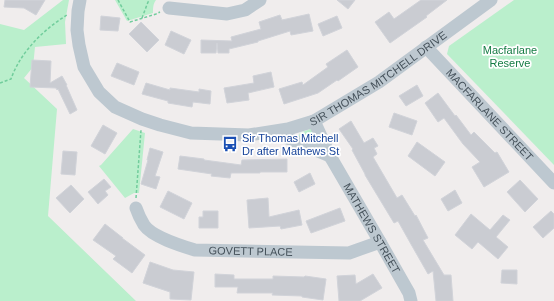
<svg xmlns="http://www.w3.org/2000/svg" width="554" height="301" font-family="Helvetica,sans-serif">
<rect width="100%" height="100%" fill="#f0eded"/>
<g fill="#baefcc">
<polygon points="63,0 69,0 65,22 66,44 35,47 33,67 24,78 57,109 48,216 136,301 0,301 0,24 24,30"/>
<path d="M 115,0 L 156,0 C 153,4 153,8 153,13 L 127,21 Z"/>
<polygon points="514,0 554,0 554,165 447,54 449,46"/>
<polygon points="133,129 145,133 139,193 134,193 125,198 99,166 101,165"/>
<polygon points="310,129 312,129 319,146 298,138 300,133"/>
</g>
<g fill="#caccd2" stroke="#d1d3d9">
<polygon points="5,0 45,0 36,15 24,8 4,7"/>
<polygon points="337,0 355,0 348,9"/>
<polygon points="421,0 447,0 426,16 427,17 390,43 375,22 389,12 394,19"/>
<polygon points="309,14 313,31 291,35 290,31 258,41 258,42 229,49 229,53 218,53 217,43 216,53 201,53 201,40 232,41 231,37 261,29 259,22 280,15 282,20"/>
<polygon points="101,16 120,18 118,31 100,30"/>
<polygon points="337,16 342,28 323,36 318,24"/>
<polygon points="141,22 159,40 147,52 129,34"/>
<polygon points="171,31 191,40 184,54 165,45"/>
<polygon points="347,50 358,67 338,81 337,80 318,93 284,104 279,89 302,82 303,85 328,67 326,64"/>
<polygon points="32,60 51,61 50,83 62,76 67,85 66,85 77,110 70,114 58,89 57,90 56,88 30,87"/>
<polygon points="117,63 139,72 134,85 111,76"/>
<polygon points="271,72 274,87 248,93 249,100 227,103 224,88 254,83 253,76"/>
<polygon points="146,83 170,90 170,88 199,92 199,89 211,91 210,104 193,102 192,107 168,103 168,101 142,94"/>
<polygon points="417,85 423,96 406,106 399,96"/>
<polygon points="438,93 455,116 456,115 471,135 474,132 495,153 497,152 509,172 484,187 472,167 480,162 463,144 444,118 438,122 425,103"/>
<polygon points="394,113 417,121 412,135 389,127"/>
<polygon points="351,121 364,143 373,138 378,146 374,148 377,154 373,157 397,198 402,195 415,216 416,215 428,238 423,240 444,275 451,275 453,301 436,301 433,271 428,274 412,246 398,221 394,223 365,175 365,174 352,150 353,149 339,129"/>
<polygon points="103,125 117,133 105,154 91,146"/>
<polygon points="417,142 445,162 435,176 408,156"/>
<polygon points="150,148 163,152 155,176 160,177 156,189 141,184 148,160 147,160"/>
<polygon points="63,151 77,152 75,175 61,174"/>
<polygon points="180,156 204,159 204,160 241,165 242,160 287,159 287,172 260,172 260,173 231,173 230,178 211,176 212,174 178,169"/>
<polygon points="310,173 315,184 299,192 294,182"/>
<polygon points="104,179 111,187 105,191 108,195 98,204 88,192"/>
<polygon points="520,180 538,199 525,212 507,192"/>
<polygon points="71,185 84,199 70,213 56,198"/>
<polygon points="455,190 462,203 448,211 441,199"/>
<polygon points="168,191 192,203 184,219 160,207"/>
<polygon points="268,198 269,217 299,210 302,225 281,229 280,226 249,228 247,200"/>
<polygon points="340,208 345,221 311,233 306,221"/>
<polygon points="203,211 218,211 218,228 199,228 199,217 203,217"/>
<polygon points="551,211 554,214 554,228 543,238 533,227"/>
<polygon points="471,214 490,230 503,215 510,220 496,237 508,247 498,259 478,242 472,249 455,235"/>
<polygon points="105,224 123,238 122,238 145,255 132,273 113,259 116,256 93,240"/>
<polygon points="150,262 173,270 194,272 191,300 170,299 170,292 143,283"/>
<polygon points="502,270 517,270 517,284 501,283"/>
<polygon points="215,274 234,275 234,279 273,279 273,276 304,277 305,276 326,279 323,300 302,297 302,296 272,295 273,293 237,293 238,287 215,287"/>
<polygon points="373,274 382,288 360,301 339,301 337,276 355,275 356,284"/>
</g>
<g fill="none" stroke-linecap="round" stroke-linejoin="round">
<g stroke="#71cd9c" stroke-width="1.5" stroke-dasharray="3 2" stroke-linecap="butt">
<polyline points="118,0 130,22 156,14 160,12"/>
<polyline points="142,18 148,2 150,0"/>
<path d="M 0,83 L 11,79 C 13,73 16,67 19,62 C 30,43 49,26 67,15"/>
<polyline points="136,198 141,130"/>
</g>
<g stroke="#bdc8d0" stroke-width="13">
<path id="s1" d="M 80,0 L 78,11 L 77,30 L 79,45 L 84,67 L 99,92 L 115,107 L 142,119 L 160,125 L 191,133 L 249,135 L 288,129 L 314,121 L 379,82 L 491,0"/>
<polyline points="169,8 227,14 245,10 260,0"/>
<path id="s2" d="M 426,47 L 554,183"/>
<path id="s3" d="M 314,121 L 330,156 L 380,242 L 409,293 L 411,301"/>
<polyline points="273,132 330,156"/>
<path id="s4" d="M 136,208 C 138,214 141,220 144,225 C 152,237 182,246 195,250 L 349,253 L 380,242"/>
</g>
</g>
<defs>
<symbol id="bus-bare" viewBox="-9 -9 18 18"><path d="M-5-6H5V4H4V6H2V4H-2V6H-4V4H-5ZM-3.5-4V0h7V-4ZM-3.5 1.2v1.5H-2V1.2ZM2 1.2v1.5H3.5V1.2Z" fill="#1a4fb4" stroke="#fff" stroke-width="2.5" paint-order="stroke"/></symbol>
</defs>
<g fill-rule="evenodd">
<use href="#bus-bare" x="219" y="133" width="22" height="22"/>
</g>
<g text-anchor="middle" stroke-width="3.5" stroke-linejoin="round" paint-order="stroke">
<g font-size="11" fill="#157c44" stroke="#fff">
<text x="510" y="54">Macfarlane<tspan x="510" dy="13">Reserve</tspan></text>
</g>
<g font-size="11" fill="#45515a" stroke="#fff">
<text dy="4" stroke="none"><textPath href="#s1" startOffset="401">SIR THOMAS MITCHELL DRIVE</textPath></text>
<text dy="4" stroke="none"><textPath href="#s2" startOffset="93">MACFARLANE STREET</textPath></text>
<text dy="4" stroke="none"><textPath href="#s3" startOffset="122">MATHEWS STREET</textPath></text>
<text dy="4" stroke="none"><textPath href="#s4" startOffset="132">GOVETT PLACE</textPath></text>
</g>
<g font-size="11" fill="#164399" stroke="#fff" text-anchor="start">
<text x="242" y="142">Sir Thomas Mitchell<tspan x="242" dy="13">Dr after Mathews St</tspan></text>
</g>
</g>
</svg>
